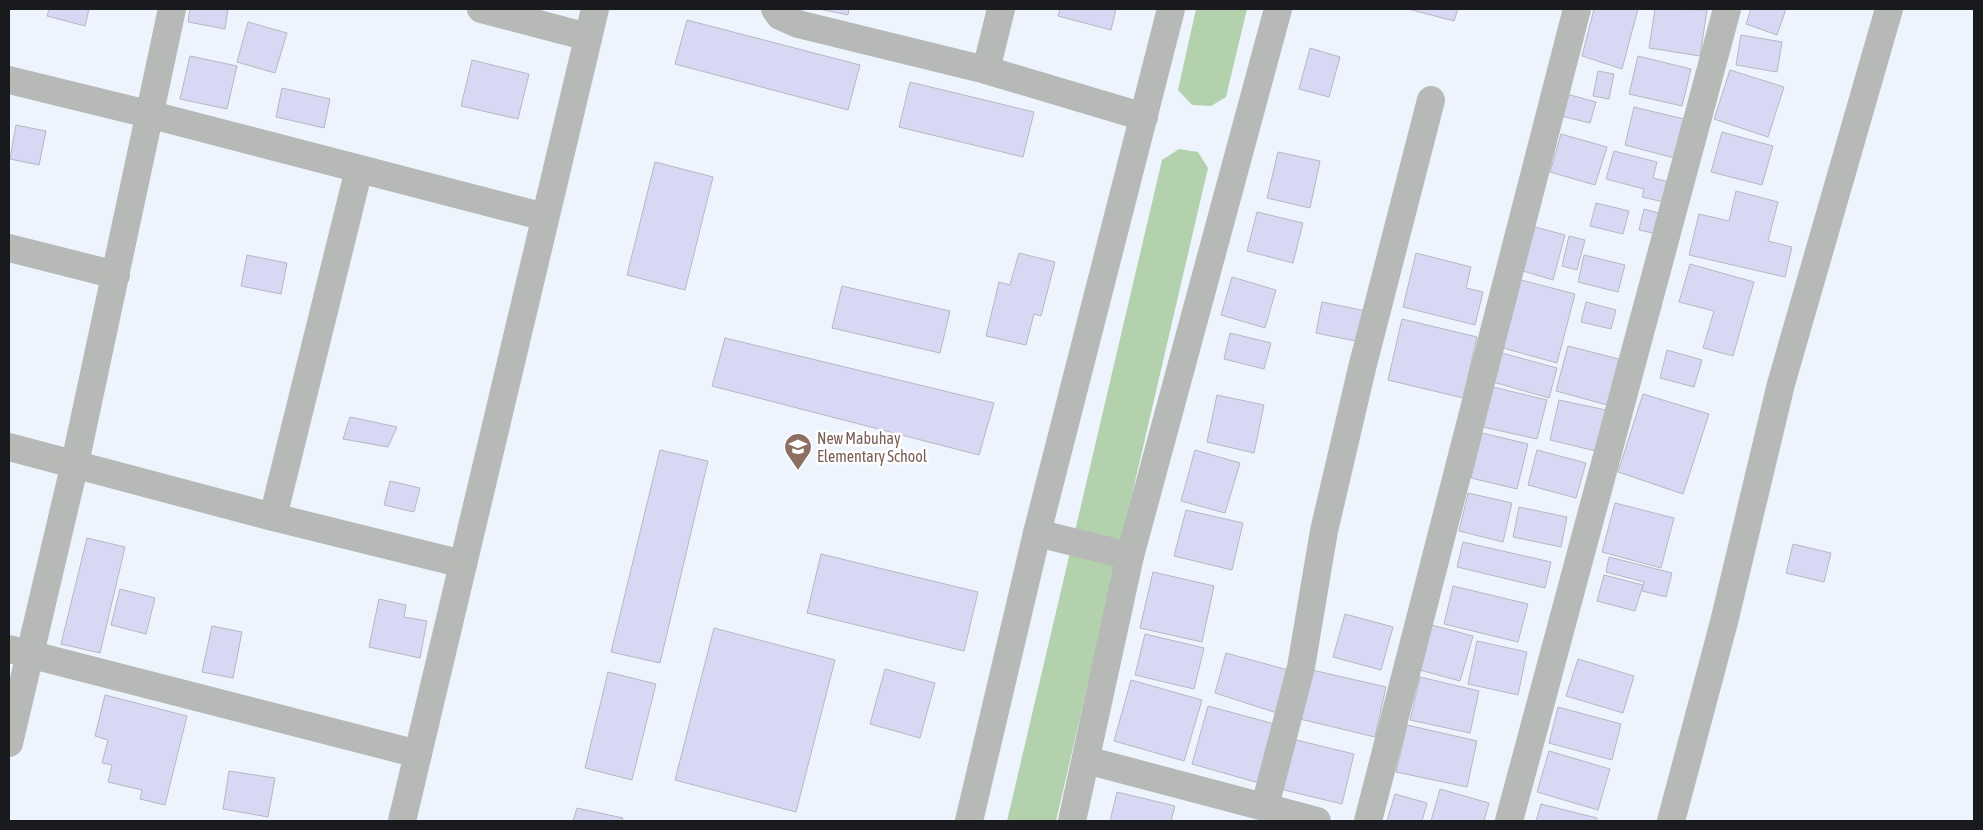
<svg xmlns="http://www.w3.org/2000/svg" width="1983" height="830" font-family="'Asap Condensed',sans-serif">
<rect width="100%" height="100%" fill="#eef4fd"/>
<g fill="#b3d1ac">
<polygon points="1196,9 1247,9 1226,97 1211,106 1192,105 1178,90"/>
<polygon points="1179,149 1198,152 1208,168 1056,821 1007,821 1162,160"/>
</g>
<g fill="#d8d8f4" stroke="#b7b7c1">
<polygon points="49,9 89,9 85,26 47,16"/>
<polygon points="190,9 228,9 225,29 188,22"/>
<polygon points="819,9 849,9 848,15"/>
<polygon points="1060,9 1116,9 1111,30 1058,16"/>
<polygon points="1408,9 1458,9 1454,21"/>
<polygon points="1594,9 1638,9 1622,69 1582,56"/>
<polygon points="1655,9 1707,10 1700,56 1649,48"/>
<polygon points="1751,9 1786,9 1777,35 1746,24"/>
<polygon points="687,20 860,65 848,110 675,64"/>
<polygon points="248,22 287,33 275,73 237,62"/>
<polygon points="1741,35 1782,42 1777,72 1736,65"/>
<polygon points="1310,48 1340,57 1329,97 1299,89"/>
<polygon points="190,56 237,66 227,109 180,99"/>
<polygon points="1638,56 1691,69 1682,106 1629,94"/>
<polygon points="472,60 529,74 518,119 461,106"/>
<polygon points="1730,70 1784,87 1768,137 1714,119"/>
<polygon points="1598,71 1614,74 1609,99 1593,96"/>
<polygon points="910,82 1034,112 1023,157 899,127"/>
<polygon points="282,88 330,99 324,128 276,117"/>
<polygon points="1563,93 1596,102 1590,123 1557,115"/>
<polygon points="1634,107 1684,119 1674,158 1625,145"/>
<polygon points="16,125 46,131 39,165 10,159"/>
<polygon points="1722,132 1773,146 1762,185 1711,172"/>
<polygon points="1561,134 1607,147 1595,185 1550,172"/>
<polygon points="1614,151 1657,162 1653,178 1669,182 1664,202 1642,197 1644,189 1606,179"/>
<polygon points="1278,152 1320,161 1310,208 1267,198"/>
<polygon points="655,162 713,177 685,290 627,275"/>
<polygon points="1736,191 1778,202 1768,241 1792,247 1785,277 1689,255 1699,214 1729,221"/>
<polygon points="1596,203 1629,211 1623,234 1590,226"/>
<polygon points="1644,209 1662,214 1657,234 1639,230"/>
<polygon points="1257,212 1303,223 1293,263 1247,251"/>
<polygon points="1535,227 1565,235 1553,280 1523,271"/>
<polygon points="1569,236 1585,240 1577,270 1562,266"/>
<polygon points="1019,253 1055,262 1041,316 1034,314 1026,345 986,336 999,282 1010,285"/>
<polygon points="1416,253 1471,267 1466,288 1483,292 1475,325 1403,307"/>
<polygon points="247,255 287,263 281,294 241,286"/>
<polygon points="1584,255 1625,265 1618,292 1578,282"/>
<polygon points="1690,264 1754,282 1733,356 1703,348 1714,311 1679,302"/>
<polygon points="1232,277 1276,290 1265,328 1221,315"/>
<polygon points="1521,280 1575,294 1557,363 1503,348"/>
<polygon points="842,286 950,311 940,353 832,328"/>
<polygon points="1322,302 1371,312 1365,343 1316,333"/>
<polygon points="1586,302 1616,310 1611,329 1581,322"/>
<polygon points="1402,319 1477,337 1463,398 1388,380"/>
<polygon points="1230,333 1271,343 1264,369 1224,359"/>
<polygon points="725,338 994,403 979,455 712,386"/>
<polygon points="1568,346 1619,359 1607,405 1556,391"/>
<polygon points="1667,350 1702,360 1694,387 1660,378"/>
<polygon points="1502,353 1557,368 1549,398 1493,382"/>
<polygon points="1493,387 1547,400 1537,439 1483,427"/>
<polygon points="1643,394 1709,414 1683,494 1618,472"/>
<polygon points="1217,395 1264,405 1254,453 1207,442"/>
<polygon points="1559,400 1606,410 1596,451 1550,440"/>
<polygon points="350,417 397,427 388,447 343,439"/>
<polygon points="1482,433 1528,444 1517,489 1471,478"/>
<polygon points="660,450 708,461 660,663 611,652"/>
<polygon points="1195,450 1240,463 1225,513 1181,501"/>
<polygon points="1537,450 1586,463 1576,498 1528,485"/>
<polygon points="390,481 420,488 414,512 384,505"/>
<polygon points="1468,493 1512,503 1503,542 1459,531"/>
<polygon points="1615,503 1674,518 1661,568 1602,552"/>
<polygon points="1519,507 1567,517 1561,547 1513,537"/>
<polygon points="1186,510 1243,523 1232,570 1174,556"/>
<polygon points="87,538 125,547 100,653 61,644"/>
<polygon points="1463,542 1551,562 1545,588 1457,567"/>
<polygon points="1793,544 1831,553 1824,582 1786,573"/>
<polygon points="821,554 978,592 964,651 807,613"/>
<polygon points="1609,557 1672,573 1666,597 1642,591 1644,582 1606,572"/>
<polygon points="1153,572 1214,586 1202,642 1140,628"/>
<polygon points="1604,575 1643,585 1635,611 1597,601"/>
<polygon points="1453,586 1528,604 1518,642 1444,624"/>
<polygon points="120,589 155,598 146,634 111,625"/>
<polygon points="379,599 406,605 404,617 427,621 420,658 369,647"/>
<polygon points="1345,614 1393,627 1381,670 1333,657"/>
<polygon points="1428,624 1473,636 1460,681 1416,669"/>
<polygon points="212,626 242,632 233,678 202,672"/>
<polygon points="714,628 835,660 796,812 675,780"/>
<polygon points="1145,634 1204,648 1194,689 1135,675"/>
<polygon points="1477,641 1527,652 1518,695 1468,684"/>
<polygon points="1226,653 1288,670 1280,714 1215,693"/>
<polygon points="1578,659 1634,676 1623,713 1566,696"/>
<polygon points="885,669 935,683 920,738 870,724"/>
<polygon points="1312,670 1386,687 1375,737 1300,719"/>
<polygon points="608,672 656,684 632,780 585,768"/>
<polygon points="1420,677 1479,691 1470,733 1410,720"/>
<polygon points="1131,680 1202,700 1184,761 1114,741"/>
<polygon points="105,695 187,716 165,805 140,799 142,790 108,782 112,765 102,763 108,740 95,736"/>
<polygon points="1208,706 1282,726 1266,785 1192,764"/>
<polygon points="1558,707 1621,724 1612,760 1549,743"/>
<polygon points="1407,725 1477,741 1467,787 1396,772"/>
<polygon points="1292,739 1354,754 1342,804 1280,789"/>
<polygon points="1549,751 1610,769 1598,810 1537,792"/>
<polygon points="229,771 275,778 268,817 223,809"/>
<polygon points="1440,789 1489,803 1484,821 1431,821"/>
<polygon points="1117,792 1175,806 1171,821 1110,821"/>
<polygon points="1395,794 1427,803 1422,821 1387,821"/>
<polygon points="1541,804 1597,818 1597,821 1536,821"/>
<polygon points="577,808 623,818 622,821 573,821"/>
</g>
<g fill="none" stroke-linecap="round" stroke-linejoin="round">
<g stroke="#b6b9b5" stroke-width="28">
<polyline points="481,9 588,37"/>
<polyline points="775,9 780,16 798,24 986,70 1144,117"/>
<polyline points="986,70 1001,9"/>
<polyline points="9,80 148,114 545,217"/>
<polyline points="9,248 116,275"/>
<polyline points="9,447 273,517 463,564"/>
<polyline points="273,517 359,169"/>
<polyline points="1037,533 1130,556"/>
<polyline points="9,649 418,754"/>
<polyline points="9,743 75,463 172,9"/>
<polyline points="1086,760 1317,821"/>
<polyline points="1265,806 1301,667 1324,531 1362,368 1431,100"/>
<polyline points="402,821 595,9"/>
<polyline points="969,821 1037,533 1171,9"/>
<polyline points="1072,821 1130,556 1278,9"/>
<polyline points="1368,821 1577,9"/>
<polyline points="1509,821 1727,9"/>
<polyline points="1671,821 1724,622 1781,384 1889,9"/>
</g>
</g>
<defs>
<symbol id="school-pin" viewBox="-11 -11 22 30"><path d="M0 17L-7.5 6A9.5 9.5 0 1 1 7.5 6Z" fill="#8d6e63" stroke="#fff"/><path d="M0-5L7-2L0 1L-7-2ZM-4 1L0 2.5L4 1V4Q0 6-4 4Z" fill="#fff"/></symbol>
</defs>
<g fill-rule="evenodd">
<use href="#school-pin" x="782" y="431" width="32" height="43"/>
</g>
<g text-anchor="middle" stroke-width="5" stroke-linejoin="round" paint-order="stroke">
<g font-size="16" fill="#785e54" stroke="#fff" text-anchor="start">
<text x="817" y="444">New Mabuhay<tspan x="817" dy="18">Elementary School</tspan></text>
</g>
</g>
<rect width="1983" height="830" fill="none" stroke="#191a1e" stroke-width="20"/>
</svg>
